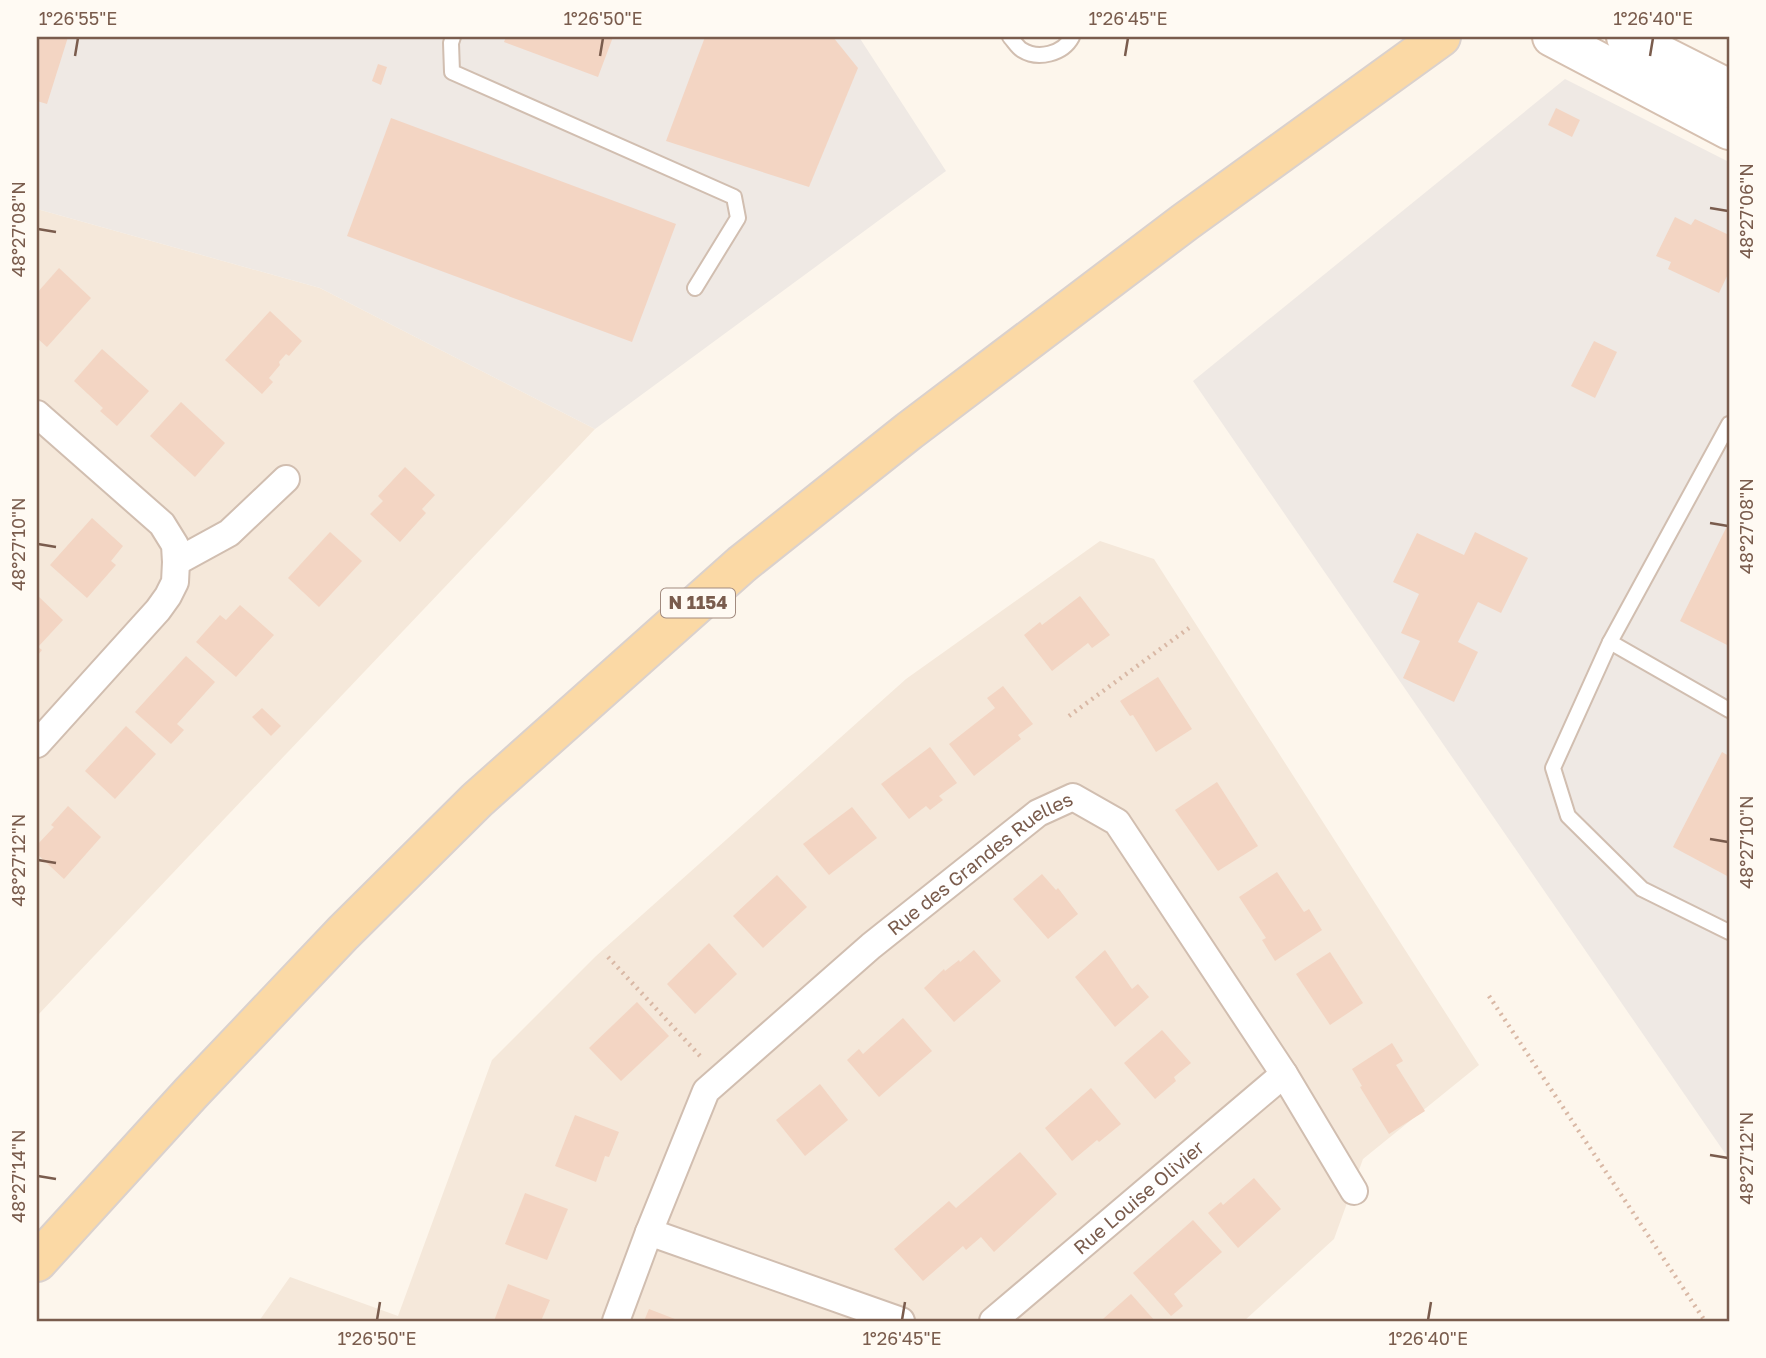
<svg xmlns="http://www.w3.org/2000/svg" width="1766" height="1358" font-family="'Golos Text',sans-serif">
<rect width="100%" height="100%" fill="#fdf6ec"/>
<g fill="#f5e8da">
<polygon points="37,209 320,288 595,429 37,1016"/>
<polygon points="1100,541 1154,559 1479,1065 1363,1159 1334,1239 1244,1321 259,1321 290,1277 398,1316 492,1060 596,956 906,679"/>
</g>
<g fill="#efe9e4">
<polygon points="37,37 859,37 946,171 595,429 320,288 37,209"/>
<polygon points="1565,79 1729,162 1729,1159 1193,381"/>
</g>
<g fill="#f3d5c3">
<polygon points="37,37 68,37 47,104 37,101"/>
<polygon points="506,37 613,37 598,77 504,42"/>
<polygon points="705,37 833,37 858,68 809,187 666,141"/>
<polygon points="378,64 387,67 381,85 372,81"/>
<polygon points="1556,108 1580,120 1572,137 1548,125"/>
<polygon points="391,118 676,224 632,342 347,236"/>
<polygon points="1675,217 1691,225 1695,219 1729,235 1729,272 1719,293 1668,269 1671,262 1656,256"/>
<polygon points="59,268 91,298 47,347 37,338 37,293"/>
<polygon points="270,311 302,341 289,356 286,354 279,362 280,365 269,378 273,382 262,394 225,360"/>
<polygon points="1594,341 1617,352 1595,398 1571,386"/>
<polygon points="102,349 149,391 117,426 100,411 103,408 74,381"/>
<polygon points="181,402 225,443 195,477 150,436"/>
<polygon points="405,467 435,495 422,509 426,513 400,542 370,514 383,501 378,496"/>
<polygon points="92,518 123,546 111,561 116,565 87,598 50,565"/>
<polygon points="1729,522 1729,646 1680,621"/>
<polygon points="330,532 362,561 319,607 288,578"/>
<polygon points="1475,532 1528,558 1501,613 1478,602 1458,642 1478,652 1454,702 1403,678 1420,641 1401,633 1419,594 1393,582 1417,533 1464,555"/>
<polygon points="37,595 63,620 38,647 42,650 37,656"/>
<polygon points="1080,596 1110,635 1092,648 1088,643 1052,671 1024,635 1040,622 1042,625"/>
<polygon points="240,605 274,635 236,677 196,642 220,615 226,620"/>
<polygon points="186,656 215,682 177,724 184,730 171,744 135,712"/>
<polygon points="1158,677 1192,729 1156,752 1133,715 1130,716 1120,701"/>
<polygon points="1003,686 1033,724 1018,735 1021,739 974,776 949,744 995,708 987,698"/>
<polygon points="262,708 281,726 271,736 252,717"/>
<polygon points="126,726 156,754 115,799 85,771"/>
<polygon points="930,747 957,783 939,796 943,800 930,810 926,806 909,819 881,784"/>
<polygon points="1722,752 1729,756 1729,877 1673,847"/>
<polygon points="1217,782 1258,846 1218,871 1175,810"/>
<polygon points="68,806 101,837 64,879 37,854 37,845 54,827 51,825"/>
<polygon points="852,807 877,838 829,875 803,844"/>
<polygon points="1277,872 1304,912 1309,909 1322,930 1275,961 1262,940 1266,938 1239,897"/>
<polygon points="1042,874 1056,890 1058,888 1078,914 1048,939 1013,899"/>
<polygon points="777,875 807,907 763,948 733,916"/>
<polygon points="709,943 737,974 695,1014 667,984"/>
<polygon points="974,950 1001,981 954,1022 924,988 944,969 945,971 959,960 960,962"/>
<polygon points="1105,950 1132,989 1138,984 1149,997 1115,1027 1075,977"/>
<polygon points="1330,952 1363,1003 1330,1025 1296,974"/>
<polygon points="637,1002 669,1036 621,1081 589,1048"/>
<polygon points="903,1018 932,1051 879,1097 847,1060 859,1049 863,1054"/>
<polygon points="1162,1030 1191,1063 1174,1077 1176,1081 1155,1099 1124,1063"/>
<polygon points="1392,1043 1403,1061 1396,1065 1425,1111 1389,1134 1360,1087 1362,1086 1352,1069"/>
<polygon points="820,1084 848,1120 805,1156 776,1120"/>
<polygon points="1091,1088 1121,1124 1099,1142 1097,1140 1072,1161 1045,1128"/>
<polygon points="575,1115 619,1132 609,1157 605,1156 596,1182 555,1166"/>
<polygon points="1020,1152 1057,1194 994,1252 981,1237 966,1250 963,1246 923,1281 894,1249 949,1201 956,1208"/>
<polygon points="1254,1178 1281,1209 1238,1248 1208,1213 1221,1202 1223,1205"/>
<polygon points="525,1193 568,1209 547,1260 505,1244"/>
<polygon points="1193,1220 1222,1252 1174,1294 1183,1306 1171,1316 1133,1273"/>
<polygon points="508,1284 550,1300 541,1321 494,1321"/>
<polygon points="1131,1294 1155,1321 1100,1321 1103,1319"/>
<polygon points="649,1309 680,1321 644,1321"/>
</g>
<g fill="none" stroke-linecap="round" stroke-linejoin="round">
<defs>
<g id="lane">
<polyline points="453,37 451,43 452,72 734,197 738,218 695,288"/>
<path d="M 1010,37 C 1014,41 1017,47 1022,50 C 1038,60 1063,54 1072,37"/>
<polyline points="1729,424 1610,642 1729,710"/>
<polyline points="1610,642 1553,768 1568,816 1642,889 1729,932"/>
</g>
<g id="street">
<polyline points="37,414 162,524 175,545 176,562 175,582 168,596 158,610 37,744"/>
<polyline points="176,562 229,533 286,479"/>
<polyline points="649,1232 901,1321"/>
<path id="s1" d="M 616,1321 L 649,1232 L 706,1091 L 871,946 L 1038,813 L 1073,797 L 1117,822 L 1284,1074 L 1354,1191"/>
<path id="s2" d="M 993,1321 L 1284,1074"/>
</g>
<g id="secondary">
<polyline points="1552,37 1729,130"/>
<polyline points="1626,37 1729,89"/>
</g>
<polyline id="primary" points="37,1262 191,1093 343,933 477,800 742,564 909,431 1185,222 1441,37"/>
</defs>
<use href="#lane" stroke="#d1beb0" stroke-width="18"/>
<use href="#street" stroke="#d1beb0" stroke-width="30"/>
<use href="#secondary" stroke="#d6c0b0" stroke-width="42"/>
<use href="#primary" stroke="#dad1cd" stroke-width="42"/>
<g stroke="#d9b8a5" stroke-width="4.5" stroke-dasharray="2 5" stroke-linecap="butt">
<polyline points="1069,716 1189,628"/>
<polyline points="608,957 701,1057"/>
<polyline points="1489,996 1705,1321"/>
</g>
<use href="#lane" stroke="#fff" stroke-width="14"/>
<use href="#street" stroke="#fff" stroke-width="26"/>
<use href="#secondary" stroke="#fff" stroke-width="38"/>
<use href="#primary" stroke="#fbd9a5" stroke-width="38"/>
</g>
<path fill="none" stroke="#7a5c4d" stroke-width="2.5" d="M 75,56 L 78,38M 600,56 L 603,38M 1125,56 L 1128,38M 1650,56 L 1653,38M 1710,208 L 1728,211M 38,229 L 56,232M 1710,523 L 1728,526M 38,544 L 56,547M 1710,839 L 1728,842M 38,860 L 56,863M 1710,1155 L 1728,1158M 38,1176 L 56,1179M 377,1320 L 380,1302M 902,1320 L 905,1302M 1428,1320 L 1431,1302"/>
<g text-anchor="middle" stroke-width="5" stroke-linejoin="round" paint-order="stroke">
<rect fill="#fffaf3" stroke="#a28b7f" stroke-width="2" x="661" y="588.5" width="74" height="29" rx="5"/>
<g font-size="18" font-weight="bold" fill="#7a5c4d">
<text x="698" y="609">N 1154</text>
</g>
<g font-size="19" fill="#7a5c4d" stroke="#fffaf3">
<text dy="7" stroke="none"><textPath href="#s1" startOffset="604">Rue des Grandes Ruelles</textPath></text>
<text dy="7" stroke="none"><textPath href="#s2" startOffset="191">Rue Louise Olivier</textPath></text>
</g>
</g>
<rect width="1766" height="1358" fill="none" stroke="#fffaf3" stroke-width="77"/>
<rect x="38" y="38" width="1690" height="1282" fill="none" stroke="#7a5c4d" stroke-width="2.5"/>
<g font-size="18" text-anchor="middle" fill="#7a5c4d">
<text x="78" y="25">1°26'55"E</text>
<text x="603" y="25">1°26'50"E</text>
<text x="1128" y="25">1°26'45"E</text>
<text x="1653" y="25">1°26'40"E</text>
<text transform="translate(1747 211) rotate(-90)" y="6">48°27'06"N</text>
<text transform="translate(19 229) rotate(-90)" y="6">48°27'08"N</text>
<text transform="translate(1747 526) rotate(-90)" y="6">48°27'08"N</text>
<text transform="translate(19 544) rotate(-90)" y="6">48°27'10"N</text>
<text transform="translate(1747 842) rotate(-90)" y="6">48°27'10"N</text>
<text transform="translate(19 860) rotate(-90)" y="6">48°27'12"N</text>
<text transform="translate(1747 1158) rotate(-90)" y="6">48°27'12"N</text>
<text transform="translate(19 1176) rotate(-90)" y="6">48°27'14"N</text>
<text x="377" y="1345">1°26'50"E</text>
<text x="902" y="1345">1°26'45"E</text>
<text x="1428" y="1345">1°26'40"E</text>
</g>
</svg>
